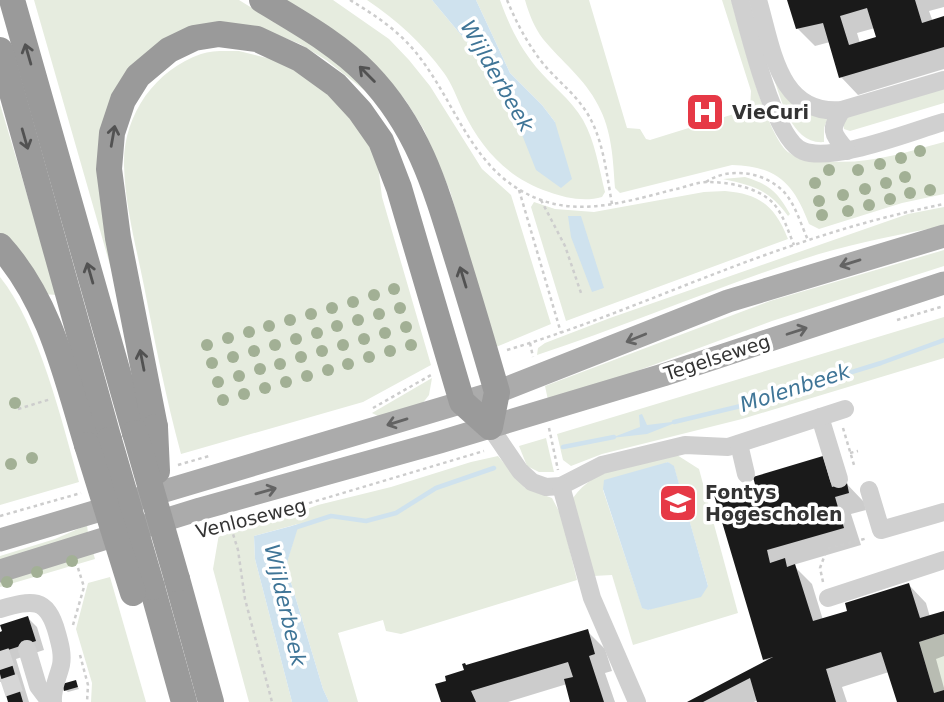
<svg xmlns="http://www.w3.org/2000/svg" width="944" height="702" font-family="'DejaVu Sans',sans-serif">
<rect width="100%" height="100%" fill="#fff"/>
<g fill="#e6ecdf" fill-rule="evenodd">
<polygon points="34,0 239,0 322,51 356,77 377,100 326,60 300,44 265,30 238,25 126,80 112,272"/>
<polygon points="281,0 333,0 389,39 409,60 430,86 482,169 511,195 551,324 496,347 450,191 424,130 406,101 384,74"/>
<path d="M 367,0 L 432,0 L 476,53 L 517,122 L 555,122 L 542,105 L 510,73 L 476,0 L 500,0 C 509,25 519,46 536,67 C 551,85 571,99 583,120 C 595,141 599,168 605,192 L 602,197 C 585,202 565,198 549,192 C 508,178 482,150 463,111 C 457,98 452,84 444,73 C 422,43 397,20 367,0 Z"/>
<path d="M 525,0 L 589,0 L 627,128 L 640,129 L 646,139 L 650,140 L 750,109 L 751,91 L 722,0 L 731,0 C 740,29 767,143 791,154 C 796,157 806,157 812,159 C 858,168 899,154 944,142 L 944,194 L 902,203 L 819,229 L 809,224 C 794,184 777,166 732,165 L 620,193 L 615,188 C 613,159 612,131 598,105 C 585,79 561,61 543,39 C 534,27 529,14 525,0 Z"/>
<path d="M 239,51 L 271,59 L 304,75 L 323,90 L 350,117 L 377,158 L 382,197 L 431,365 L 363,402 L 181,454 C 166,398 155,343 144,286 C 136,246 125,206 124,165 C 123,115 155,70 201,54 C 212,50 227,51 239,51 Z"/>
<path d="M 773,76 L 828,117 L 824,128 L 824,142 C 792,145 781,99 773,76 Z"/>
<polygon points="944,83 944,103 850,131 844,129 843,121 848,112"/>
<polygon points="0,104 57,295 43,294 0,236"/>
<path d="M 745,177 C 771,185 777,192 790,214 L 788,216 C 768,189 754,186 723,179 Z"/>
<path d="M 725,191 C 760,194 775,206 788,239 L 566,321 L 531,207 L 534,202 L 555,209 L 594,212 L 704,192 Z"/>
<path d="M 944,207 L 944,226 C 902,234 860,242 819,254 C 723,284 632,324 537,355 L 538,348 L 545,343 L 610,318 L 908,214 Z"/>
<polygon points="944,250 944,266 772,321 618,378 548,400 545,386 770,301"/>
<path d="M 0,277 C 39,325 62,422 79,482 L 0,505 Z"/>
<polygon points="944,317 944,358 742,419 602,454 571,466 563,460 557,434"/>
<polygon points="432,378 429,395 422,404 378,416 372,413"/>
<polygon points="546,438 554,472 539,472 527,466 519,446"/>
<path d="M 677,455 L 699,469 L 738,613 L 633,645 L 612,575 L 593,576 L 573,498 C 596,465 640,462 677,455 ZM 668,462 L 674,467 L 708,586 L 648,610 L 642,607 L 603,490 Z"/>
<polygon points="498,456 525,488 552,498 561,515 577,580 401,634 386,631 383,620 338,633 358,702 329,702 323,689 286,566 298,524 254,536 255,559 292,702 249,702 213,569 219,534 274,521 318,505 391,487 471,462"/>
<polygon points="87,525 88,533 0,564 0,556 55,539"/>
<polygon points="93,552 95,559 0,587 0,581"/>
<polygon points="110,577 146,702 91,702 92,683 76,629 88,583"/>
<polygon points="944,634 944,690 934,693 919,642"/>
</g>
<g fill="#cfe2ee">
<polygon points="432,0 476,0 510,73 542,105 555,122 572,179 561,188 536,170 517,122 495,82 476,53"/>
<polygon points="568,216 581,216 604,288 592,292 571,237"/>
<polygon points="642,414 647,425 680,421 647,434 611,438 640,427 639,415"/>
<polygon points="668,462 674,466 708,586 701,597 648,610 642,608 603,489 604,480"/>
<polygon points="299,524 286,566 323,689 329,702 292,702 255,559 254,536"/>
</g>
<g fill="#0003" fill-rule="evenodd">
<path d="M 789,0 L 944,0 L 944,7 L 929,11 L 933,22 L 944,18 L 944,69 L 858,95 L 841,77 L 830,42 L 815,46 L 797,28 ZM 875,28 L 878,38 L 860,43 L 857,33 Z"/>
<polygon points="822,458 864,502 866,510 851,514 861,545 793,565 812,584 823,620 849,612 909,585 926,603 930,617 944,612 944,656 936,659 944,688 944,702 898,702 889,672 842,687 847,702 759,702 758,700 754,702 691,702 768,662 765,659 747,487 751,491"/>
<polygon points="28,618 37,627 44,650 16,659 29,702 10,702 4,681 0,682 0,634"/>
<polygon points="587,631 605,649 612,671 605,673 615,702 572,702 567,684 508,702 443,702"/>
<polygon points="75,682 79,689 68,692 65,690"/>
</g>
<g fill="none" stroke-linecap="round" stroke-linejoin="round">
<g stroke="#cfe2ee" stroke-width="4.5">
<polyline points="674,422 745,405 881,363 944,340"/>
<polyline points="563,447 614,437"/>
<polyline points="294,528 331,516 366,521 396,513 436,488 494,468"/>
</g>
</g>
<g fill="#1a1a1a" fill-rule="evenodd">
<path d="M 787,0 L 915,0 L 922,23 L 944,16 L 944,47 L 839,78 L 823,23 L 796,29 ZM 867,8 L 876,37 L 849,45 L 840,16 Z"/>
<polygon points="823,456 832,487 847,483 849,493 835,497 844,528 767,550 770,563 785,558 787,567 795,564 813,621 847,611 845,603 909,583 920,618 944,611 944,634 919,642 934,693 944,690 944,702 897,702 881,652 826,669 836,702 757,702 750,678 703,702 687,702 773,657 763,660 714,495 747,485 749,490 756,488 753,477"/>
<polygon points="28,616 36,641 8,650 23,702 8,702 0,674 0,632 2,631 0,625"/>
<polygon points="588,629 595,654 589,656 604,702 570,702 564,679 573,677 568,662 471,691 476,702 441,702 435,684 446,681 445,676 464,670 462,664 465,663 466,665"/>
<polygon points="76,680 78,687 64,691 62,684"/>
</g>
<g fill="none" stroke-linecap="round" stroke-linejoin="round">
<polyline stroke="#d6d6d6" stroke-width="18" stroke-dasharray="18 9" stroke-linecap="butt" points="0,651 17,702"/>
<g stroke="#cdcdcd" stroke-width="2.5" stroke-dasharray="3.5 3.5" stroke-linecap="butt">
<path d="M 350,0 C 373,14 396,29 413,49 C 458,102 470,174 541,200 C 585,216 632,200 676,189 C 686,187 697,182 707,182 C 728,182 757,187 772,202 C 783,213 788,231 794,245"/>
<path d="M 507,0 C 517,24 528,45 545,66 C 561,84 580,98 591,120 C 604,145 607,177 612,204"/>
<path d="M 706,182 C 728,167 763,171 783,191 C 795,203 801,225 808,240"/>
<polyline points="519,190 561,333"/>
<polyline points="541,200 565,246 581,293"/>
<polyline points="897,320 944,306"/>
<polyline points="530,343 533,357"/>
<path d="M 507,350 C 605,321 698,277 794,245 C 843,228 894,214 944,204"/>
<polyline points="373,408 431,375"/>
<polyline points="18,409 51,399"/>
<polyline points="549,428 558,470"/>
<polyline points="843,428 854,465"/>
<polyline points="850,453 858,451"/>
<polyline points="178,465 209,456"/>
<polyline points="0,516 81,493"/>
<polyline points="241,519 269,515 484,451"/>
<polyline points="229,521 238,550 245,599 272,702"/>
<polyline points="823,582 820,568 827,549 868,538"/>
<polyline points="73,625 84,587 78,568"/>
<polyline points="80,655 88,685 87,702"/>
</g>
<g stroke="#d0d0d0" stroke-width="18">
<path d="M 740,0 C 749,31 774,140 803,151 C 833,163 912,131 944,122"/>
<path d="M 758,0 C 772,47 778,116 842,110 L 944,80"/>
<path d="M 842,110 C 829,131 832,133 847,151"/>
<polyline points="820,417 839,479"/>
<polyline points="490,427 520,471 532,482 546,487 561,486 602,465 685,445 728,447 845,409"/>
<polyline points="739,444 746,474"/>
<polyline points="561,486 592,598 637,702"/>
<polyline points="869,490 881,530 944,512"/>
<polyline points="828,598 944,560"/>
<path d="M 0,609 C 32,600 47,596 57,633 C 60,644 63,654 61,665 C 58,678 52,688 53,702"/>
<polyline points="27,649 38,686 50,702"/>
</g>
<g stroke="#ababab" stroke-width="23">
<polyline points="0,540 497,392 728,301 944,236"/>
<polyline points="0,571 200,509 440,442 663,375 944,283"/>
</g>
<g stroke="#9a9a9a" stroke-width="26">
<polyline points="12,0 135,433"/>
<polyline points="0,50 109,440"/>
<path d="M 0,246 C 50,301 66,376 87,445"/>
<path d="M 155,427 L 118,238 L 109,169 L 112,133 L 123,100 L 138,76 L 169,50 L 194,38 L 219,34 L 257,39 L 300,59 L 336,85 L 360,111 L 381,141 L 399,188 L 462,402 L 490,427 L 497,392 C 484,347 471,303 457,258 C 436,189 419,128 367,74 C 337,43 298,22 262,0"/>
<polyline points="177,579 211,702"/>
<polyline points="152,587 184,702"/>
</g>
<g stroke="#9a9a9a" stroke-width="26">
<polyline points="155,427 157,471"/>
<polyline points="135,433 177,579"/>
<polyline points="109,440 152,587"/>
<polyline points="87,445 133,593"/>
</g>
</g>
<g fill="#a2b095">
<circle cx="920" cy="151" r="6"/>
<circle cx="901" cy="158" r="6"/>
<circle cx="880" cy="164" r="6"/>
<circle cx="829" cy="170" r="6"/>
<circle cx="858" cy="170" r="6"/>
<circle cx="905" cy="177" r="6"/>
<circle cx="815" cy="183" r="6"/>
<circle cx="886" cy="183" r="6"/>
<circle cx="865" cy="189" r="6"/>
<circle cx="930" cy="190" r="6"/>
<circle cx="910" cy="193" r="6"/>
<circle cx="843" cy="195" r="6"/>
<circle cx="890" cy="199" r="6"/>
<circle cx="819" cy="201" r="6"/>
<circle cx="869" cy="205" r="6"/>
<circle cx="848" cy="211" r="6"/>
<circle cx="822" cy="215" r="6"/>
<circle cx="394" cy="289" r="6"/>
<circle cx="374" cy="295" r="6"/>
<circle cx="353" cy="302" r="6"/>
<circle cx="332" cy="308" r="6"/>
<circle cx="400" cy="308" r="6"/>
<circle cx="311" cy="314" r="6"/>
<circle cx="379" cy="314" r="6"/>
<circle cx="290" cy="320" r="6"/>
<circle cx="358" cy="320" r="6"/>
<circle cx="269" cy="326" r="6"/>
<circle cx="337" cy="326" r="6"/>
<circle cx="406" cy="327" r="6"/>
<circle cx="249" cy="332" r="6"/>
<circle cx="317" cy="333" r="6"/>
<circle cx="385" cy="333" r="6"/>
<circle cx="228" cy="338" r="6"/>
<circle cx="296" cy="339" r="6"/>
<circle cx="364" cy="339" r="6"/>
<circle cx="207" cy="345" r="6"/>
<circle cx="275" cy="345" r="6"/>
<circle cx="343" cy="345" r="6"/>
<circle cx="411" cy="345" r="6"/>
<circle cx="254" cy="351" r="6"/>
<circle cx="322" cy="351" r="6"/>
<circle cx="390" cy="351" r="6"/>
<circle cx="233" cy="357" r="6"/>
<circle cx="301" cy="357" r="6"/>
<circle cx="369" cy="357" r="6"/>
<circle cx="212" cy="363" r="6"/>
<circle cx="280" cy="364" r="6"/>
<circle cx="348" cy="364" r="6"/>
<circle cx="260" cy="369" r="6"/>
<circle cx="328" cy="370" r="6"/>
<circle cx="239" cy="376" r="6"/>
<circle cx="307" cy="376" r="6"/>
<circle cx="218" cy="382" r="6"/>
<circle cx="286" cy="382" r="6"/>
<circle cx="265" cy="388" r="6"/>
<circle cx="244" cy="394" r="6"/>
<circle cx="223" cy="400" r="6"/>
<circle cx="15" cy="403" r="6"/>
<circle cx="32" cy="458" r="6"/>
<circle cx="11" cy="464" r="6"/>
<circle cx="72" cy="561" r="6"/>
<circle cx="37" cy="572" r="6"/>
<circle cx="7" cy="582" r="6"/>
</g>
<defs><path id="oneway-shaft" d="M-6 0H5M1.5-3L5.5 0L1.5 3" fill="none" stroke-width="1.6" stroke-linecap="round" stroke-linejoin="round" transform="scale(1.75)"/></defs>
<g stroke="#525252">
<use href="#oneway-shaft" transform="translate(28 54) rotate(-106)"/>
<use href="#oneway-shaft" transform="translate(367 74) rotate(-135)"/>
<use href="#oneway-shaft" transform="translate(113 136) rotate(-80)"/>
<use href="#oneway-shaft" transform="translate(25 139) rotate(74)"/>
<use href="#oneway-shaft" transform="translate(90 273) rotate(-106)"/>
<use href="#oneway-shaft" transform="translate(463 277) rotate(-107)"/>
<use href="#oneway-shaft" transform="translate(142 360) rotate(-101)"/>
</g>
<g stroke="#636363">
<use href="#oneway-shaft" transform="translate(850 263) rotate(163)"/>
<use href="#oneway-shaft" transform="translate(797 331) rotate(-18)"/>
<use href="#oneway-shaft" transform="translate(636 338) rotate(158)"/>
<use href="#oneway-shaft" transform="translate(397 422) rotate(163)"/>
<use href="#oneway-shaft" transform="translate(266 491) rotate(-16)"/>
</g>
<defs>
<symbol id="hospital-square" viewBox="-11 -11 22 22"><rect x="-9" y="-9" width="18" height="18" rx="4" fill="#e63946" stroke="#fff"/><path d="M-5-5h3v3.5h4V-5h3V5h-3V1.5h-4V5h-3Z" fill="#fff"/></symbol>
<symbol id="university-square" viewBox="-11 -11 22 22"><rect x="-9" y="-9" width="18" height="18" rx="4" fill="#e63946" stroke="#fff"/><path d="M0-5L7-2L0 1L-7-2ZM-4 1L0 2.5L4 1V4Q0 6-4 4Z" fill="#fff"/></symbol>
</defs>
<g fill-rule="evenodd">
<use href="#hospital-square" x="683" y="90" width="44" height="44"/>
<use href="#university-square" x="656" y="481" width="44" height="44"/>
</g>
<g text-anchor="middle" stroke-width="7" stroke-linejoin="round" paint-order="stroke">
<g font-size="19" font-weight="bold" fill="#333" stroke="#fff" text-anchor="start">
<text x="732" y="119">VieCuri</text>
<text x="705" y="499">Fontys<tspan x="705" dy="22">Hogescholen</tspan></text>
</g>
<g font-size="19" fill="#333" stroke="#fff">
<text transform="translate(717 357) rotate(-18)" y="7">Tegelseweg</text>
<text transform="translate(251 518) rotate(-14)" y="7">Venloseweg</text>
</g>
<g font-size="21" font-style="italic" fill="#3f7597" stroke="#fff">
<text transform="translate(497 76) rotate(60)" y="7">Wijlderbeek</text>
<text transform="translate(795 388) rotate(-18)" y="7">Molenbeek</text>
<text transform="translate(285 605) rotate(77)" y="7">Wijlderbeek</text>
</g>
</g>
</svg>
